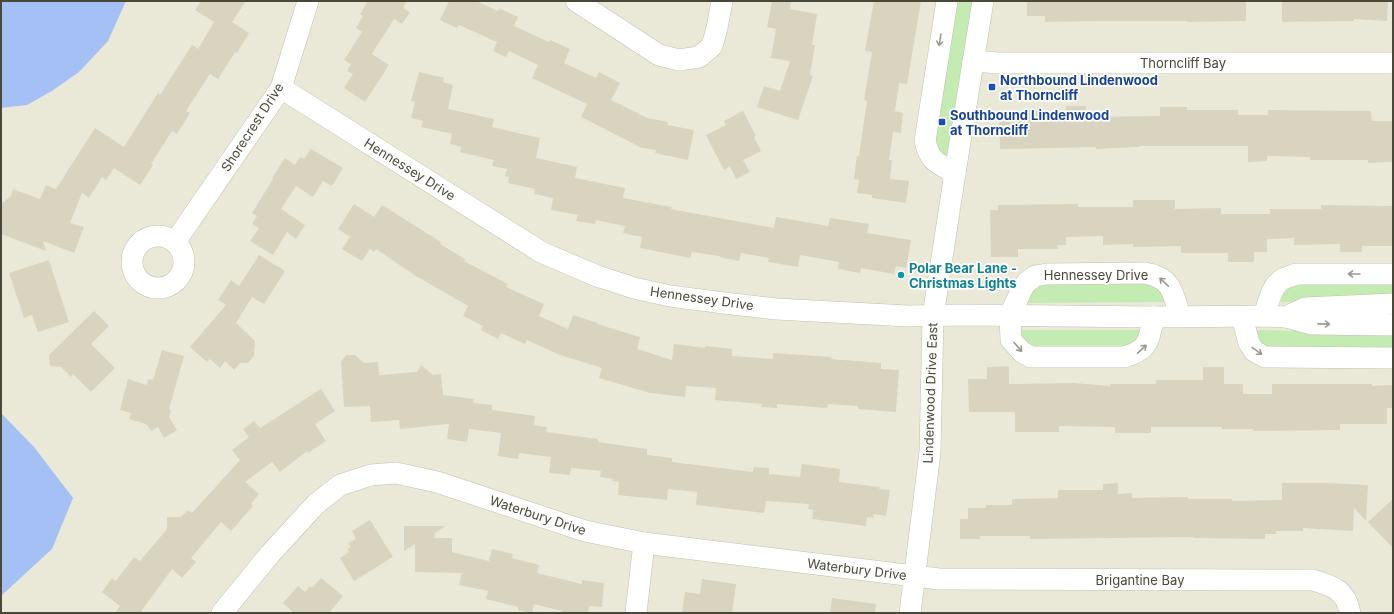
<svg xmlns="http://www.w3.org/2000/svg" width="1394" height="614" font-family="Inter,sans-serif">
<rect width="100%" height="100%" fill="#f6f5ea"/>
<polygon fill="#eae9d8" points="126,1 1393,1 1393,613 1,613 1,596 52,549 34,447 1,413 1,108 27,105 52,91 79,72"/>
<g fill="#c3ebb2">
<polygon points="954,1 972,1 948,154 945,157 935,151 933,125"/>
<polygon points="1150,282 1158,285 1166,302 1029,303 1027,301 1029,292 1039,283"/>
<polygon points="1393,282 1393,298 1282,302 1278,301 1280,292 1291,283"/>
<polygon points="1023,330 1141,330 1143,333 1131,349 1030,348 1020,335 1020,331"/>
<polygon points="1259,330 1393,334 1393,350 1263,347 1254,332"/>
</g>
<g fill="#a5c0f4">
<polygon points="1,1 126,1 108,41 79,72 52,91 27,105 1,108"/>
<polygon points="1,413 34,447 73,498 52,549 1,596"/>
</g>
<g fill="#d8d4bf">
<polygon points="201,1 246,1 232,22 249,33 237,53 235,52 218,79 210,74 186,111 190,113 177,134 172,131 151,164 153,165 140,185 114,168 106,180 102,177 89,198 82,193 70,223 84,227 74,253 43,241 46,251 1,234 1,204 11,196 13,189 40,199 46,185 56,189 95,128 124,147 158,93 160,95 192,45 198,49 214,22 195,10"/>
<polygon points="368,1 407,1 403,8 410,12 402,24 394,19 373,52 372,54 389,65 365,102 344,88 353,74 347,71 351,64 344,60 362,32 356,28 363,16 360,14"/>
<polygon points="449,1 476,1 498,11 499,8 518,17 514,26 549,42 550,40 570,49 564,63 596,78 599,72 620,83 611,100 647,118 668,122 667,125 694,130 688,160 655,153 656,150 642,148 581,117 587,104 532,78 538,65 509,51 506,57 493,51 497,42 459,25 457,28 440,20"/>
<polygon points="772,1 791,1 790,9 817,14 812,45 815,45 810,75 813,76 798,120 757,107 764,86 780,91 790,61 771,58 776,29 767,27"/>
<polygon points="874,1 921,1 907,84 899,83 895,111 903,113 901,133 893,132 889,160 892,160 890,179 909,181 906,203 872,198 872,195 857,193 859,180 854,179 857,155 859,156 867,101 864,100 872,52 865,51"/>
<polygon points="1027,1 1246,1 1246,21 1187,22 1187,21 1093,21 1045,22 1045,16 1027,16"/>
<polygon points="1282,1 1388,1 1387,21 1354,19 1354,21 1282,22"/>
<polygon points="419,72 444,78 443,82 453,85 448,109 494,119 492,127 540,138 536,158 577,167 575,178 625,188 623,198 672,207 671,209 774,228 776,217 828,226 830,218 869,224 867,233 911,240 906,268 896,266 894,274 861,268 860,273 838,269 839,262 800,255 798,267 768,262 769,258 741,253 739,261 720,257 720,256 692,252 690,258 640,248 642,237 623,233 625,226 596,220 595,224 576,221 578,215 551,210 553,198 534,194 535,189 508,183 509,177 505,176 507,169 492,166 494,160 460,152 461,147 450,144 452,134 421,127 423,121 411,118 415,102 411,101"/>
<polygon points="1066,106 1086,106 1086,117 1160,116 1160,107 1187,107 1187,110 1238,110 1238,115 1268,115 1268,110 1371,111 1372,121 1393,121 1393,162 1368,163 1368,160 1310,160 1310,157 1267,156 1267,161 1248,162 1248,146 1139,146 1139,147 1096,149 1096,147 1000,149 999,118 1019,118 1019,111 1066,111"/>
<polygon points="743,111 756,136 754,137 761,151 743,160 750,172 736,179 730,166 724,170 706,135 726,125 724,121"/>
<polygon points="311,149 343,168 332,186 323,181 313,197 296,186 281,209 305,225 296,239 287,232 273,255 250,241 259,228 252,224 257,216 252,213 273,179 272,178 285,158 295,165 300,157 304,159"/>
<polygon points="1133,200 1175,200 1175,209 1221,208 1221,214 1270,214 1270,209 1321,209 1321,205 1393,206 1393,246 1362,246 1362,252 1340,252 1340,244 1294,245 1294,238 1267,239 1267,252 1254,252 1254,262 1228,262 1228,253 1181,253 1181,246 1133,247 1133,244 1103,245 1103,236 1066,237 1066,245 1057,245 1058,249 1018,249 1018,257 991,257 990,210 998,210 998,205 1078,204 1078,207 1133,207"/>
<polygon points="354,204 374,217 382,205 441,242 440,244 465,259 464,261 508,284 506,287 544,304 539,316 568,329 573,315 598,323 597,324 640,337 637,349 672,360 674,344 705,348 705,346 732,349 732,356 773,359 773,353 832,357 831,359 881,363 881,369 899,370 896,412 858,409 858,406 828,404 827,408 777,404 777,408 761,407 762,404 715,400 716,388 686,386 685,397 650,393 599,378 602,368 560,355 527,340 525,344 501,333 498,339 481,330 483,326 463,316 468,306 416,276 376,249 374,252 370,249 362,261 342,249 350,237 338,229"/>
<polygon points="259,255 285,271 264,304 252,297 236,323 255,341 254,356 248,363 240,363 234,370 225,361 220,368 210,359 207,362 190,347 226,305 218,300 231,280 239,286"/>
<polygon points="49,260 69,322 38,332 32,315 24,318 9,273"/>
<polygon points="94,311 109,326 91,344 115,368 91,392 73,374 71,377 61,367 50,366 49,355"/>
<polygon points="162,350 184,356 169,409 171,410 169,417 177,430 164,438 158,427 151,431 146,424 129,419 131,413 120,410 128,379 147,385 148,379 153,380"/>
<polygon points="346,355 355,355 364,363 378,362 379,375 417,372 421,365 433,375 441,374 443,395 474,399 473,403 492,405 492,410 535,416 534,425 547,427 546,432 598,439 598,442 647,449 647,455 672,458 672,462 753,472 754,467 769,468 769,474 800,477 802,464 840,469 839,482 880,487 879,489 890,490 886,516 874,514 873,518 867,517 866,526 812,519 813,510 808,509 809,504 766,501 764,513 696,505 697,492 668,489 667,500 618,495 619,482 612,481 613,479 600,477 601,471 571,468 570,475 549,473 551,457 519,453 518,459 498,456 501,433 469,429 467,442 447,439 449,424 400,429 399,420 371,422 370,406 344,407 341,362"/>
<polygon points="1009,366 1009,384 1073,383 1110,386 1110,384 1156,384 1156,380 1203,380 1203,367 1224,367 1224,384 1243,384 1243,394 1272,394 1272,384 1372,384 1372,386 1393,385 1393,408 1387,408 1387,424 1340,424 1340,430 1253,431 1253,429 1222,429 1222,427 1151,427 1151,433 1115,433 1115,427 1059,426 1059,432 1015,432 1015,412 969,412 968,379 987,379 987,367"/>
<polygon points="321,389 335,411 315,424 326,441 308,453 307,451 280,472 272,462 245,482 259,494 251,504 253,506 231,531 221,522 191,558 196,562 182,578 172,569 140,613 115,613 120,606 102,592 112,578 116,581 134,557 140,561 167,529 167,517 181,517 188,510 192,513 240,460 232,450 249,437 243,429 254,421 260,428"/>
<polygon points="1118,483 1118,494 1132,493 1132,498 1188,497 1188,499 1232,499 1232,501 1282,500 1282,483 1325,483 1368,485 1366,521 1354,508 1353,531 1303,528 1303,531 1276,531 1276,534 1265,534 1265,539 1193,538 1193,537 1030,539 1030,536 980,536 980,539 960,539 960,519 968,519 968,508 986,508 986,505 1012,505 1012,499 1058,498 1058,490 1103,490 1103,484"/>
<polygon points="1393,499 1393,548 1368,522"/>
<polygon points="370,520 393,557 354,581 340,558 349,552 347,549 351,547 348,543 356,539 352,531"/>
<polygon points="404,526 445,526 435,533 434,538 452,538 452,552 489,561 492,549 513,554 512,558 539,565 537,573 582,584 582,580 604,583 602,607 589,606 588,613 562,613 562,611 534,604 532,613 530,613 518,610 518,607 486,599 488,591 459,585 462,573 415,572 415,544 404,551"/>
<polygon points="321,578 343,596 329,613 294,613 283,603 298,586 305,592 310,586 312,588"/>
<polygon points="702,579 736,584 732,613 682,613 685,592 700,594"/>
<polygon points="832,598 876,604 875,613 830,613"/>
</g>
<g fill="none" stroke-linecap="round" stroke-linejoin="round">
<defs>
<g id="minor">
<polyline points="576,1 659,55 679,60 699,57 712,46 717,28 722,1"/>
<path d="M 947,1 L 925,141 C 930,162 937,163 955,173"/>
<polyline points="973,61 999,63 1393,63"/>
<polyline points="281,88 541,252 597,276 634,288 670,296 724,303 776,309 908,316 960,315 1154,317 1264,316 1286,317 1311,324 1393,325"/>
<circle cx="158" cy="262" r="26"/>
<polyline points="175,242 281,88 308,1"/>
<path d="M 1264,316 C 1268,305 1271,285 1283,279 C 1287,277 1292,276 1296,274 L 1393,274"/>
<path d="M 1154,317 C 1148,340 1150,350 1124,357 L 1031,357 L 1022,352 L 1011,340 L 1010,315 L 1022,289 L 1027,282 L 1035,276 L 1047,274 L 1144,273 C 1172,277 1173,293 1180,316"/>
<polyline points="1242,317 1249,343 1254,351 1265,357 1393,358"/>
<polyline points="1286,317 1305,308 1393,304"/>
<path d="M 222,613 L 270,554 L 316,504 L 340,485 L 371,475 L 396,473 L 437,482 L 585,531 L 644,543 L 939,579 L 1313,580 C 1333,586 1346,590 1350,613"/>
<polyline points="636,613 644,543"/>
<polyline points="910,613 930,452 933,316 955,173 983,1"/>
</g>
</defs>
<use href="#minor" stroke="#c2c0ac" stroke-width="22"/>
<use href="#minor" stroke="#fff" stroke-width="21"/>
</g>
<defs><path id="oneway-shaft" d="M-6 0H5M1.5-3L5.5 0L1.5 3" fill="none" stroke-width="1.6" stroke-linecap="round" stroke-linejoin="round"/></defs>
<g stroke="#9b9a92">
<use href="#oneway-shaft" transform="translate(940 40) rotate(99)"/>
<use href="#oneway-shaft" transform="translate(1354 274) rotate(180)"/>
<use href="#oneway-shaft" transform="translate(1164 282) rotate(-137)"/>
<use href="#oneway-shaft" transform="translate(1324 324) rotate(1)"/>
<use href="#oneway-shaft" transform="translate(1018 347) rotate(49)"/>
<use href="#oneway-shaft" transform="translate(1142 349) rotate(-43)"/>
<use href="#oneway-shaft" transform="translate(1257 351) rotate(36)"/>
</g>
<g fill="#1a4fb4" stroke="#fff" stroke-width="1.5">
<rect x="988" y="83" width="8" height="8" rx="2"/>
<rect x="938" y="118" width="8" height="8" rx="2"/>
</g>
<circle fill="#0f9aa8" stroke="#fff" stroke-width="1.5" cx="901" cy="275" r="4"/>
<g text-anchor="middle" stroke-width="3.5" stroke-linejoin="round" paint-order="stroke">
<g font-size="13" fill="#4a4838" stroke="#fff">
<text x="1183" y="68">Thorncliff Bay</text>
<text transform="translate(252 127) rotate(-57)" y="5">Shorecrest Drive</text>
<text transform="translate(410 169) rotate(32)" y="5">Hennessey Drive</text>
<text x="1096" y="280">Hennessey Drive</text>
<text transform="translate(702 298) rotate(8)" y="5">Hennessey Drive</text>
<text transform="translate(930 393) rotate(-88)" y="5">Lindenwood Drive East</text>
<text transform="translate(538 515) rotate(18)" y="5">Waterbury Drive</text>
<text transform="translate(857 569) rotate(7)" y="5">Waterbury Drive</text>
<text x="1140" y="585">Brigantine Bay</text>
</g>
<g font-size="13" font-weight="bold" fill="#164399" stroke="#fff" text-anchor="start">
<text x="1000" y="85">Northbound Lindenwood<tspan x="1000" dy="15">at Thorncliff</tspan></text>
<text x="950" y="120">Southbound Lindenwood<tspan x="950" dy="15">at Thorncliff</tspan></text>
</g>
<g font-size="13" font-weight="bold" fill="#0d838f" stroke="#fff" text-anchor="start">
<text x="909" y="273">Polar Bear Lane -<tspan x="909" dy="15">Christmas Lights</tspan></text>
</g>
</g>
<rect width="1394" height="614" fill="none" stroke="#4a4838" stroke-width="4"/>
</svg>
